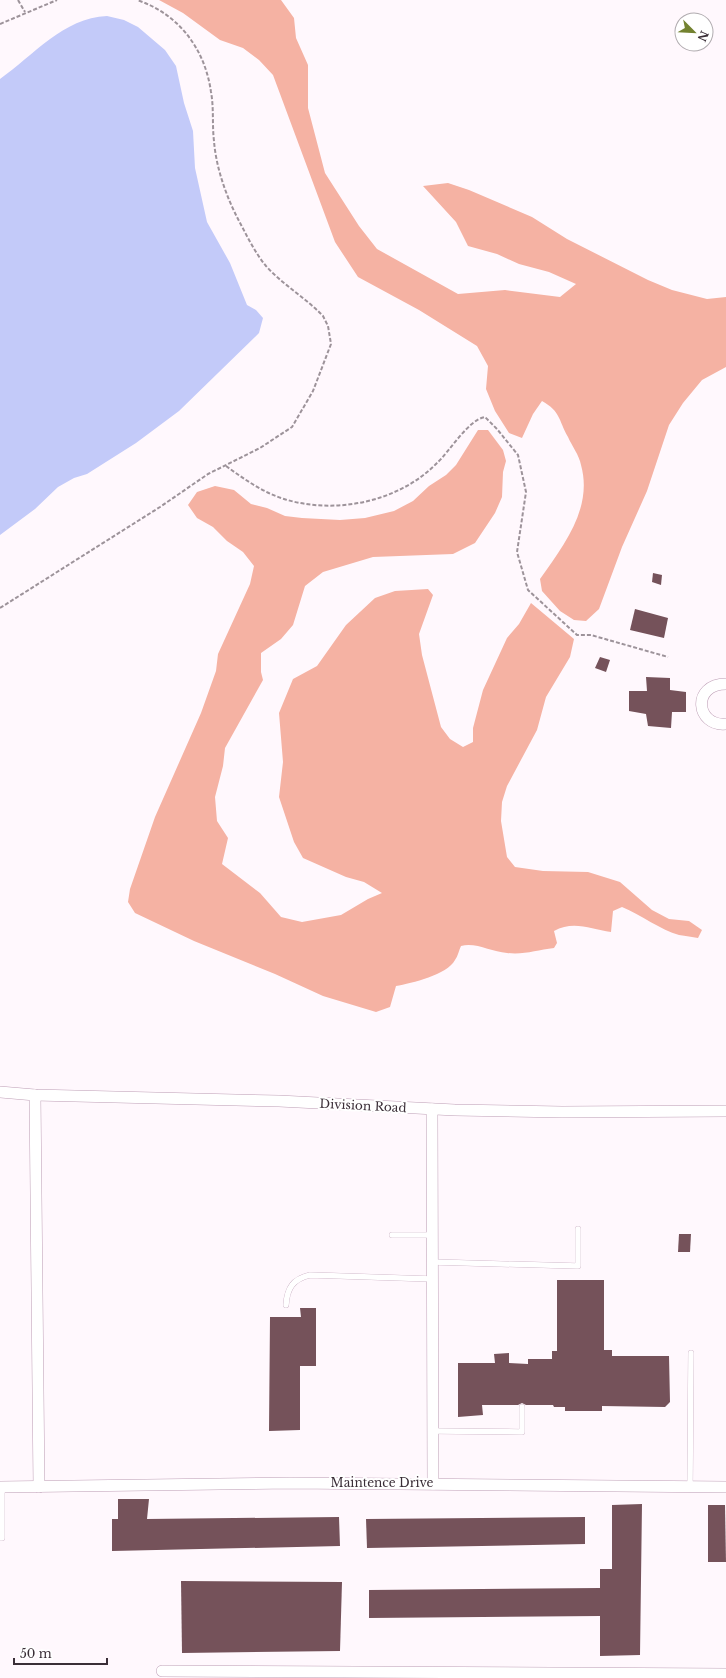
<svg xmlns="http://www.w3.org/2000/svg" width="726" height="1678" font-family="'Libre Baskerville',serif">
<rect width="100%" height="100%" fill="#fff8fd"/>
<g fill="#f5b2a3">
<path d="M 159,0 L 281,0 L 294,18 L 296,38 L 308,65 L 308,108 L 325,173 L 359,226 L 377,249 L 458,294 L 505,290 L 560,297 L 576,284 L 549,272 L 519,264 L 497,254 L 468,246 L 456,222 L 423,186 L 448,183 L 469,190 L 532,217 L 567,239 L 648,280 L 672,290 L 707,299 L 726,297 L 726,367 L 702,380 L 683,403 L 669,425 L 647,491 L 622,547 L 599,609 L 586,621 L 574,620 L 560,611 L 542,591 L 540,579 C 564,545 593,508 581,465 C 579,455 572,446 568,437 C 558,419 561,412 542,401 L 533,414 L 522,438 L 509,433 L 495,411 L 486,389 L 488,366 L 477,346 L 419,310 L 358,277 L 335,242 L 273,75 L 259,60 L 243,48 L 220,40 L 183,13 Z"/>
<path d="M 478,430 L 488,430 L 503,450 L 506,461 L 503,472 L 502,497 L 495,513 L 475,543 L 453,554 L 373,557 L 323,572 L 305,586 L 293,625 L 281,639 L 261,653 L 261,672 L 263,680 L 225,748 L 223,766 L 215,797 L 217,821 L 228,838 L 222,864 L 260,893 L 281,917 L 302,922 L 341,915 L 368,899 L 382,893 L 364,882 L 346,877 L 303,858 L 294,842 L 279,797 L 283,762 L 279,713 L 293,679 L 317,666 L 346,625 L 375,598 L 395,591 L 428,589 L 433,595 L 419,634 L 422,655 L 441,727 L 450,739 L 463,747 L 473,742 L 473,728 L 483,690 L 507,638 L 519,624 L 531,603 L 574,639 L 570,657 L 546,697 L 537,730 L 507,786 L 502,802 L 501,821 L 507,857 L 515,867 L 543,871 L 588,872 L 620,882 L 652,910 L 669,919 L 689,921 L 702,930 L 698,938 C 692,937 686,936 679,935 C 661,930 641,915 622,907 L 613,911 L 611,932 C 591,929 573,920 554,931 L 557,943 L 554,948 C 537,950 524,955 507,953 C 491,952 476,942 461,946 C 459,950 458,956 455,960 C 447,975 412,983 396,986 L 390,1007 L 376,1012 L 323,996 L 275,974 L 194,941 L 135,913 L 128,902 L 130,889 L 155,817 L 201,713 L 216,671 L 218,654 L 250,584 L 254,566 L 243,552 L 227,541 L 213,527 L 197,518 L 188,505 L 197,492 L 215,486 L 234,490 L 251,504 L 267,508 L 285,516 L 302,518 L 340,520 L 365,518 L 394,511 L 413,501 L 429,486 L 446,475 L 456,465 Z"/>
</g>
<path fill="#c3caf9" d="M 107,16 L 124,20 L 138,27 L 165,50 L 176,66 L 184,103 L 193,131 L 195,168 L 207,222 L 230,263 L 247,305 L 256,310 L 263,318 L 259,333 L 179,411 L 136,443 L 87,474 L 74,478 L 58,487 L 35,509 L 0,535 L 0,79 C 34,55 63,18 107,16 Z"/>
<g fill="#75525a">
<polygon points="653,573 662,575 661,585 652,582"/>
<polygon points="635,609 668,618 664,638 630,630"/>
<polygon points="600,657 610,660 606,672 595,668"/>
<polygon points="646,677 670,678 670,690 686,692 686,712 672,712 671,728 648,726 646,714 629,711 629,691 647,691"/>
<polygon points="679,1234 691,1234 690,1252 678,1252"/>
<polygon points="557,1280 604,1280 604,1350 612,1350 612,1356 669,1356 670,1402 665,1407 602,1406 602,1411 565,1411 565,1407 554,1407 553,1405 526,1405 522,1403 518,1405 482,1405 483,1415 458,1417 458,1363 495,1363 494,1354 509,1353 509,1363 528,1364 528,1359 552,1359 552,1351 557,1351"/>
<polygon points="300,1308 316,1308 316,1366 300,1366 300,1430 269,1431 270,1317 301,1317"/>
<polygon points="118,1499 149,1499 147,1519 339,1517 340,1546 112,1551 112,1519 118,1519"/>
<polygon points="642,1504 640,1655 600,1656 600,1616 369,1618 369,1590 600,1588 600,1569 612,1569 612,1505"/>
<polygon points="708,1505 725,1505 726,1562 708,1562"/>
<polygon points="585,1517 585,1544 367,1548 366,1519"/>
<polygon points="181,1581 342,1582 340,1651 182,1653"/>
</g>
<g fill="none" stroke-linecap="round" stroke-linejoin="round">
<defs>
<g id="lane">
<polyline points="392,1235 432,1235"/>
<polyline points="432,1262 578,1266 578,1229"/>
<path d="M 286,1305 C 287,1288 293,1279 310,1275 L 432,1279"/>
<polyline points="433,1431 522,1432 522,1407"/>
<polyline points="690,1486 691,1353"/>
<polyline points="0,1538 2,1538 2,1487"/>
</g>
<g id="street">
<path d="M 726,684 C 691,684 696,727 726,724"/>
<polyline points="0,1092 35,1095 279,1101 455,1110 562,1112 726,1111"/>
<polyline points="35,1095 39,1487"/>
<polyline points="432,1109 433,1484"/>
<polyline points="0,1487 290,1483 726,1487"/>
<polyline points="162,1671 726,1674"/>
</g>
</defs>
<use href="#lane" stroke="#be9fb6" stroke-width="6"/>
<use href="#street" stroke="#be9fb6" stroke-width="12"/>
<g stroke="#9d939a" stroke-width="2" stroke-dasharray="4 2" stroke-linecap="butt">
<polyline points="18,0 25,12"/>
<polyline points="0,24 57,0"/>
<path d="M 226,466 C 244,479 262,492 284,499 C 335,515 399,502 437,463 C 450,451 468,420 485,417 L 497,429 L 518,455 L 526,492 L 517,552 L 528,590 L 577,635 L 591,635 L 668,657"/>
<path d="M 0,608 L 160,507 L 208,474 L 260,448 L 292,427 L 313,391 L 331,344 L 328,326 L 323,316 C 306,298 283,285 266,266 C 255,253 246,234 238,219 C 226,196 216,167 214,141 C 212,125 214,108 211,92 C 205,49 179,14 137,0"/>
</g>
<use href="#lane" stroke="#fff" stroke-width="5.5"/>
<use href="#street" stroke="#fff" stroke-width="11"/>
</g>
<g text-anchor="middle" stroke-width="4" stroke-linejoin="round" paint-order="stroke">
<g font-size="12" fill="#3a2e37" stroke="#fff">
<text transform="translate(363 1106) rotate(3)" y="4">Division Road</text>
<text x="382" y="1487">Maintence Drive</text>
</g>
</g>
<g transform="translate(694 32) rotate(114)"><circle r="19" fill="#ffffff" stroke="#b0abaf"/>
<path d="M0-3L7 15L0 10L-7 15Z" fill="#738230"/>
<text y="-6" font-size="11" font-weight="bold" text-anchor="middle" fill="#3a2e37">N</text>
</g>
<path d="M14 1658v6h93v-6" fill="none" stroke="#3a2e37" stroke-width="2"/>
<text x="20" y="1658" font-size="12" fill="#3a2e37" stroke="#ffffff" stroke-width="3" paint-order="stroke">50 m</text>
</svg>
